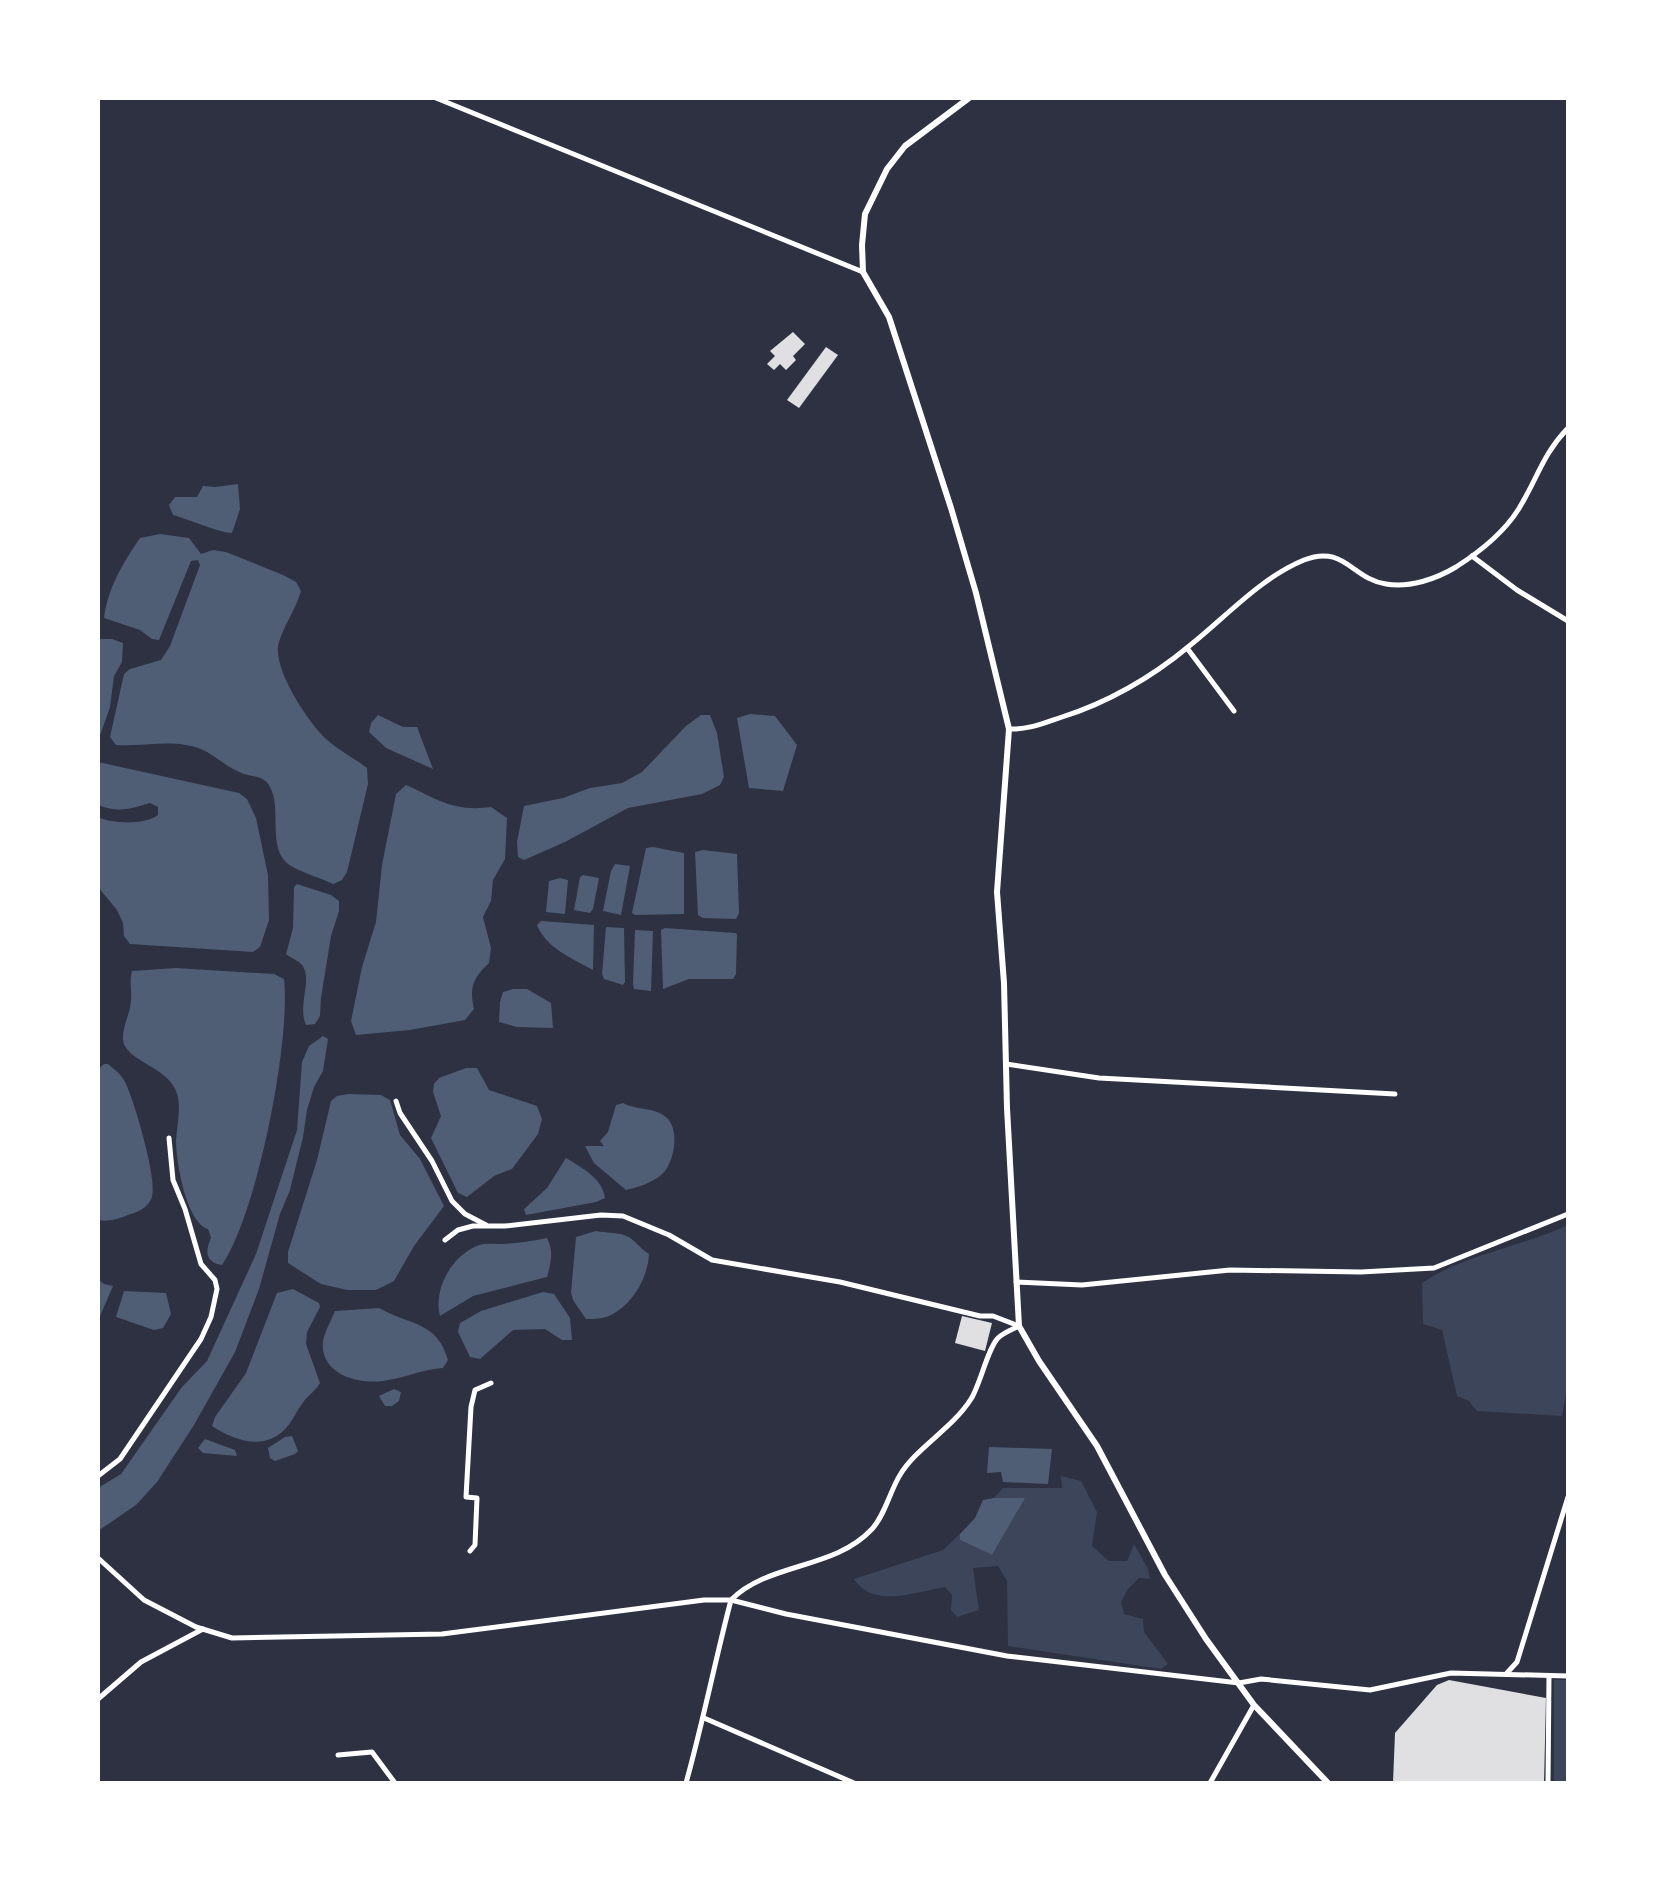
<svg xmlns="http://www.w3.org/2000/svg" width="1666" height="1881" font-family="'Exo 2',sans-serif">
<rect width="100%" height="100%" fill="#2d3142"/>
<g fill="#3c4559">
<path d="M 1568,1225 L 1568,1382 L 1562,1416 L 1477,1411 L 1469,1401 L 1457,1396 L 1442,1330 L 1423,1324 L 1422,1283 C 1465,1254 1521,1247 1568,1225 Z"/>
<path d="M 1061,1476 L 1081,1481 L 1097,1512 L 1092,1546 L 1109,1561 L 1127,1561 L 1134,1544 L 1148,1569 L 1150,1579 L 1139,1578 L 1128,1589 L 1121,1602 L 1124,1614 L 1143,1619 L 1144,1632 L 1168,1664 L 1161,1669 L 1008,1646 L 1007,1581 L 998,1566 L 973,1568 L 979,1610 L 957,1617 L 951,1610 L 952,1595 L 945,1587 C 915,1592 873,1609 854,1579 L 943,1550 L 960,1534 L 960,1540 L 992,1555 L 1024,1499 L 994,1498 L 1003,1488 L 1062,1488 Z"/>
<rect x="1554" y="1680" width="14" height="103"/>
</g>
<g fill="#4f5d75">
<path d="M 238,484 L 240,509 L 232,533 C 220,533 188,519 173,515 L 169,505 L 175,497 L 197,497 L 203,486 L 215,487 Z"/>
<path d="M 160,534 L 189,538 L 201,554 L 213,550 L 226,552 L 283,575 L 296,582 L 301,591 C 296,609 284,625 279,642 C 271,666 306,718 322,735 C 334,748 353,757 367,768 L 368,784 L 347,872 L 342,880 L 333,884 C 321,878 297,871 288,864 C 267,847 282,808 270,787 C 265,776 254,777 244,774 C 227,768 215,755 201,749 C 172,738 145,747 116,745 L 110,737 L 124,674 L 130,669 L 161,660 L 170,646 L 200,565 L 198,560 L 191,561 L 159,640 L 152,639 L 140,630 L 104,618 C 108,587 123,563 140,538 Z"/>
<polygon points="98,639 112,639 123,643 122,662 114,676 110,707 98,741"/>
<polygon points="750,714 775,716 797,745 783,791 749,788 737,718"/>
<polygon points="378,715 403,727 417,727 433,769 386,748 369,732 371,723"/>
<polygon points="701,715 710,715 717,733 724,777 720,785 702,794 628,808 565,842 524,860 518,857 517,842 524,806 563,798 590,788 622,783 642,772 686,726"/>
<path d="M 98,762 L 239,793 L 247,799 L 256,818 L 268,875 L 269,920 L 260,947 L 253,952 L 130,944 L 124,936 L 123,923 L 117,910 L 98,887 L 98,817 C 112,824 146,825 158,815 L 158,807 L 150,803 C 130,809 118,813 98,805 Z"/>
<path d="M 406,785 C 439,800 454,812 491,807 L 507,818 L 505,859 L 493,880 L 491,901 L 483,917 L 491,948 L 489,963 C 473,978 469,987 474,1009 L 465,1020 L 410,1030 L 356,1035 L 351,1021 L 362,967 L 376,922 L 382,865 L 396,794 Z"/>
<polygon points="653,847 684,853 684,914 635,915 632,913 646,848"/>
<polygon points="703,850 737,854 739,913 736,919 703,918 698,915 695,852"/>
<polygon points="615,864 630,866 621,915 603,911 611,871"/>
<polygon points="583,875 599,878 593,909 590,913 574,910 580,877"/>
<polygon points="560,878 568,880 565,914 546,912 549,881"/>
<path d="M 297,884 L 331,895 L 339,901 L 339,911 L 331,936 L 321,998 L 320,1016 L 315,1024 L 306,1025 C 297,1006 313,979 302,965 C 298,960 291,958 286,954 L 293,928 L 294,887 Z"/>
<path d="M 541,921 L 594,925 L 593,970 C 573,959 546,948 537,925 Z"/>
<polygon points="606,927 624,928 625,982 623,985 604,979 602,974"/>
<polygon points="665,928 735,933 737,934 736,974 733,979 689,979 663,989 661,930"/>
<polygon points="635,930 653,931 651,991 634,989 633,984"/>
<path d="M 176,968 L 274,974 L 284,979 C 291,1041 257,1214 222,1265 C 205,1262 205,1251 211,1238 L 208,1229 C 186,1222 176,1161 176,1140 C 177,1125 182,1105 176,1091 C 166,1065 121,1060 123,1037 C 123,1025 130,1014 131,1001 C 132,991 129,981 132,971 Z"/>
<polygon points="513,989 527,989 551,1003 553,1028 517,1027 499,1022 500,1002 503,992"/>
<polygon points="323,1036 328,1039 323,1071 314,1087 307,1110 303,1137 290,1190 280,1214 259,1289 235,1352 194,1425 157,1482 136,1505 98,1531 98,1488 121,1474 182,1387 207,1361 256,1254 297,1130 302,1062 309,1046"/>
<path d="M 104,1064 L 108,1064 C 114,1069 122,1075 125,1082 C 134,1099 158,1181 152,1197 C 148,1208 138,1212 128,1215 C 118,1219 109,1222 98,1220 L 98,1069 Z"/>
<polygon points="466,1068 477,1068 489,1090 537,1106 542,1119 538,1134 512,1169 494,1176 467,1197 458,1193 431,1138 441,1116 433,1092 434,1084 439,1078"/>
<polygon points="348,1094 381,1095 390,1100 400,1135 420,1159 444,1206 414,1246 394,1281 376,1290 347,1290 321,1284 288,1263 288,1252 317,1160 331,1101 337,1096"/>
<path d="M 623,1103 C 637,1111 656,1106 668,1119 C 680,1132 674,1166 660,1176 C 651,1183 636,1188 626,1190 L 594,1163 L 585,1146 L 604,1146 L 600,1141 L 608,1132 L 616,1105 Z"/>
<path d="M 566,1158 C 581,1167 603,1179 605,1198 L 596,1202 L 526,1215 L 524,1209 L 547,1188 Z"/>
<path d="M 596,1231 C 605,1233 620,1232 629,1237 C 636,1242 641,1249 649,1254 C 648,1279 630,1309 606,1317 C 600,1319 592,1319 586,1319 L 573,1300 L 571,1292 L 576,1237 Z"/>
<path d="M 547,1238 C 554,1252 551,1262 547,1277 L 473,1296 L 440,1316 C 433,1289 452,1255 479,1245 C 485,1243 496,1244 504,1244 C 518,1243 532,1241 547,1238 Z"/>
<polygon points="98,1279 104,1284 113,1286 100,1316"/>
<path d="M 293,1289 L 319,1303 L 320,1307 L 307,1332 L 306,1344 L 320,1383 C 316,1390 309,1395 304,1401 C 296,1411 292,1424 282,1432 C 261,1450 233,1440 212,1426 L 215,1417 L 246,1373 L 277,1293 Z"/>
<polygon points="124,1291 166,1293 171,1314 163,1328 154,1330 116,1317"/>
<polygon points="543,1292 554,1294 570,1318 572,1340 562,1340 545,1329 513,1330 480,1359 470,1357 458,1332 460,1323 481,1311"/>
<path d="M 379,1308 C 411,1326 437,1321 448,1360 L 443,1368 C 423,1369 408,1377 388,1380 C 361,1386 319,1375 323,1341 C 325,1331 331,1321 335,1311 Z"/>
<polygon points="394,1389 401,1392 399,1401 392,1406 385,1406 379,1396"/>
<polygon points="292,1436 298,1451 295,1454 275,1461 270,1458 268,1448 285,1437"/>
<polygon points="205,1439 235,1450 237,1456 203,1453 198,1448"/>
<polygon points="989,1447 1052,1449 1048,1484 1003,1482 1001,1472 987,1473"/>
<polygon points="994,1498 1025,1498 992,1555 960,1540 960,1534 975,1518 983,1500"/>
</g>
<g fill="#e0e0e3">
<polygon points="793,332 805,344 793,356 796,360 786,370 780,364 774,370 767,364 775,356 770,351"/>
<polygon points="826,347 838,355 799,408 787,400"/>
<polygon points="962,1316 992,1323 985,1351 955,1343"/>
<polygon points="1449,1680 1546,1698 1544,1783 1393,1783 1395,1733 1437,1685"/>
</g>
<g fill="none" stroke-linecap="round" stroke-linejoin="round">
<g stroke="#fff" stroke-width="5">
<polyline points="436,98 863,272"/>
<polyline points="1472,556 1517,590 1568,621"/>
<polyline points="1187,648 1234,711"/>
<path d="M 1009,729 C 1028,730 1044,723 1062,717 C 1107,703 1152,677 1188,647 C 1225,618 1260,578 1304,560 C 1344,544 1352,579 1386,584 C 1410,588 1436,579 1456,567 C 1478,553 1504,532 1518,510 C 1537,480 1542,455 1568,428"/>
<polyline points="1006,1064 1099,1078 1395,1094"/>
<polyline points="396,1101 400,1113 432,1161 452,1201 465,1214 486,1225"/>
<polyline points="445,1240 458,1230 473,1226 505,1226 601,1215 623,1216 669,1235 712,1260 840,1282 980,1316 993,1316 1019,1326"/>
<polyline points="1016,1282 1082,1285 1230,1270 1361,1272 1434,1268 1568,1214"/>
<polyline points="98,1476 120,1459 201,1339 211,1317 217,1289 215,1280 201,1264 185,1209 173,1180 169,1138"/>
<polyline points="470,1551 475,1545 477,1498 466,1497 471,1407 475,1390 491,1383"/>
<path d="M 98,1558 L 144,1600 L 196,1627 L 232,1638 L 442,1634 L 704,1600 L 731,1600 C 769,1562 834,1570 872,1529 C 885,1515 890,1491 900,1475 C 916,1448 952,1429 971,1399 C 980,1385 988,1348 998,1338 C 1003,1333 1013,1329 1019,1326"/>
<polyline points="1506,1674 1517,1662 1568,1497"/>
<polyline points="98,1699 141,1662 203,1629"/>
<polyline points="704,1718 854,1783"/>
<polyline points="338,1755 372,1752 395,1783"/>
<path d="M 686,1783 C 703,1722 715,1661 731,1600 L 786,1614 L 1007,1656 L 1239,1683 L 1261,1679 L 1370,1690 L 1451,1673 L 1568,1676"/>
<polyline points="1210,1783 1254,1705"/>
<polyline points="1548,1783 1549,1676"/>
</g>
<polyline stroke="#fff" stroke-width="6" points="969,98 905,146 887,169 865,214 862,245 863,272 889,317 951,508 976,593 1009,729 997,892 1004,983 1007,1108 1019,1326 1039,1361 1097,1446 1165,1575 1206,1639 1254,1705 1328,1783"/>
</g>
<rect width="1666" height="1881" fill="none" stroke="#ffffff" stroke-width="200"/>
</svg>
